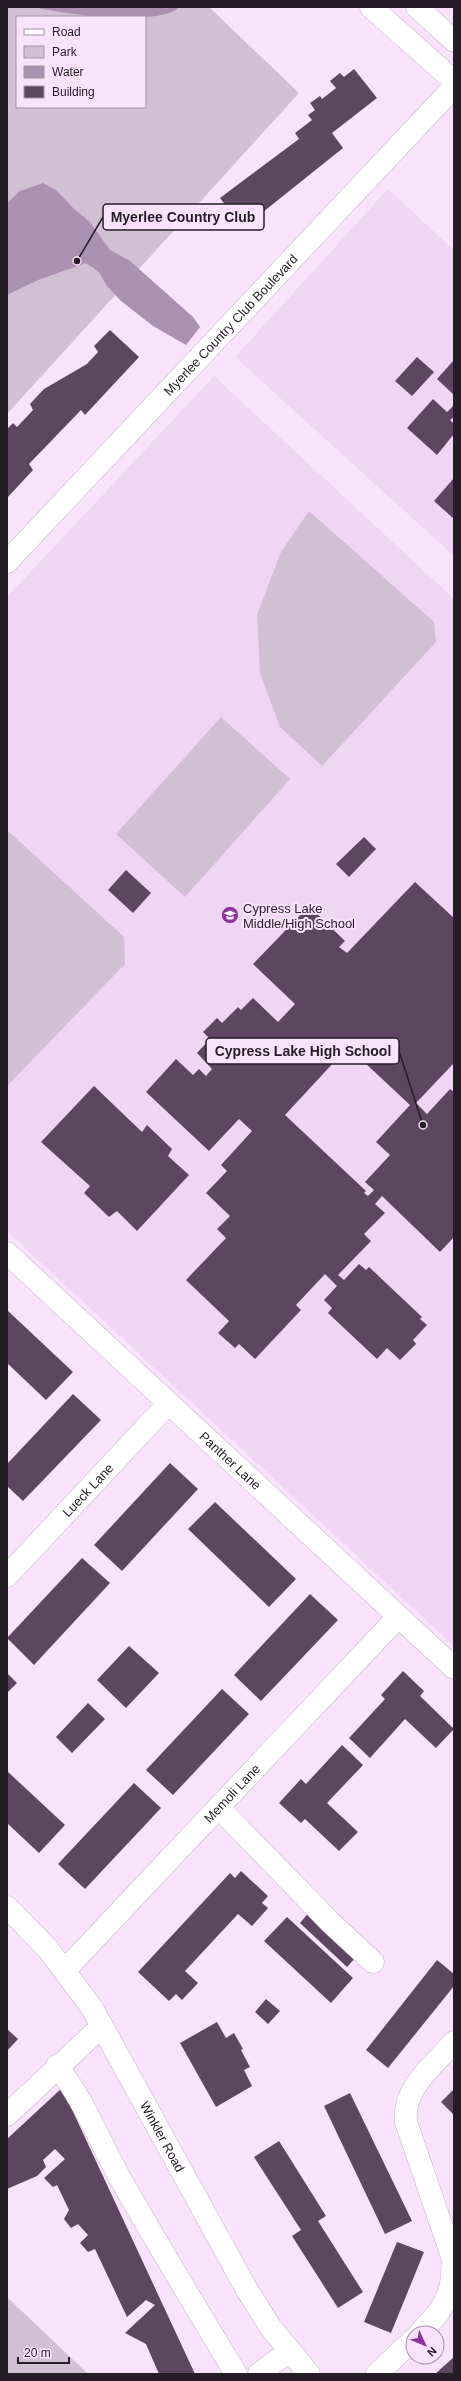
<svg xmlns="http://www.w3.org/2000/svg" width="461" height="2381" font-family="Helvetica,sans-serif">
<rect width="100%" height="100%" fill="#f9e3fc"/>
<g fill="#f0d5f4">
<polygon points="388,189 454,250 454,556 235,357"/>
<polygon points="214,376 454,599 454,1646 7,1231 7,597"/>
</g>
<g fill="#d1bfd3" fill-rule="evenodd">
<path d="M 7,7 L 209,7 L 299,93 L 7,414 ZM 17,17 L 145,17 L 145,107 L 17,107 Z"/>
<polygon points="309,511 434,622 436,642 322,766 280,727 260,673 257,615 281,552"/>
<polygon points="221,717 290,779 185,897 116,834"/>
<polygon points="7,830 124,937 125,964 7,1086"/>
<polygon points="7,2297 88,2374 7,2374"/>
</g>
<g fill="#ac90b1">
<path d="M 34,7 L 179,7 C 162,27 60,14 34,7 Z"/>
<polygon points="43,183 56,190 74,209 89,221 110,250 130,261 193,317 200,327 186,345 153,326 121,301 107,286 99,272 86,263 38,280 7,295 7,203 20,191"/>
</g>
<g fill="#5e4562" fill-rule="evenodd">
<polygon points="354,69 377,98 332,133 343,148 243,228 220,198 299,139 295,133 312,120 308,115 315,110 310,103 320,96 322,99 336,88 330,81 340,73 344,77"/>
<polygon points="110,330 139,357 85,415 81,410 29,464 33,470 7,498 7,429 13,423 17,427 33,410 30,404 44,389 87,364 98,352 94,346"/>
<polygon points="417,357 434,372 412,396 395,381"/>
<polygon points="454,360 454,395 437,379"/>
<polygon points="433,399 447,412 454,405 454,417 450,420 454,424 454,434 437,455 407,428"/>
<polygon points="454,478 454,519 434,501"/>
<polygon points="364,837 376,849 349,877 336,864"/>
<polygon points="126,870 151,893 133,913 108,890"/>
<path d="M 415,882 L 454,918 L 454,1063 L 416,1103 L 427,1114 L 450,1089 L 454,1092 L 454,1237 L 440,1252 L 382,1196 L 375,1204 L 385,1213 L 364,1234 L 371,1241 L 338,1275 L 344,1280 L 359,1264 L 366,1270 L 369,1267 L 422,1317 L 420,1319 L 427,1325 L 413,1340 L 416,1344 L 400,1360 L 387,1348 L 377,1359 L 328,1313 L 332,1308 L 324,1300 L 337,1286 L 325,1274 L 296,1305 L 301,1310 L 255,1359 L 239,1344 L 235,1348 L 218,1333 L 229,1321 L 186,1280 L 226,1238 L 217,1229 L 230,1216 L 206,1193 L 227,1171 L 221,1165 L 252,1131 L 239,1119 L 209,1151 L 146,1092 L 176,1059 L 193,1075 L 199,1069 L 206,1076 L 212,1069 L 197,1053 L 210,1039 L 203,1032 L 217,1018 L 222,1023 L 238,1007 L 241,1010 L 253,998 L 278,1022 L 295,1004 L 253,964 L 309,906 L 345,941 L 339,947 L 347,953 ZM 348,1047 L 410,1105 L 376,1142 L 390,1155 L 365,1182 L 374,1190 L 368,1196 L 364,1193 L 366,1191 L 285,1115 Z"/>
<polygon points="94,1086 142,1132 147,1125 172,1149 168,1156 189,1175 137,1231 117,1211 109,1217 84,1193 90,1186 41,1142"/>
<polygon points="7,1310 73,1372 46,1400 7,1363"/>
<polygon points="73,1394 101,1420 23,1501 7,1486 7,1464"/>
<polygon points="170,1463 198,1489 122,1571 94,1545"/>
<polygon points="215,1502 296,1579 269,1607 188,1529"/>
<polygon points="82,1558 110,1583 34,1665 7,1638"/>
<polygon points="310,1594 338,1620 261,1701 234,1675"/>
<polygon points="129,1646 159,1673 126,1708 97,1680"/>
<polygon points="403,1671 424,1691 420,1696 454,1729 436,1748 405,1719 370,1758 349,1738 385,1699 381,1695"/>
<polygon points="7,1673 17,1683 7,1693"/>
<polygon points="222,1689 249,1714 173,1795 146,1770"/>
<polygon points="88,1703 105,1719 72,1753 56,1737"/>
<polygon points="342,1745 363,1765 327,1803 358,1832 339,1851 305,1819 301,1823 279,1803 301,1779 306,1784"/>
<polygon points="7,1771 65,1825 39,1853 7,1823"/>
<polygon points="134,1783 161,1808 85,1889 58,1864"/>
<polygon points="241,1871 268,1896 262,1903 268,1908 252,1926 238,1914 185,1971 198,1983 182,2000 176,1994 169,2001 138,1972 230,1873 235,1878"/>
<polygon points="310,1911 358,1955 347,1967 300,1923"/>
<polygon points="287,1917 353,1978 331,2003 264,1941"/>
<polygon points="437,1960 454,1974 454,1986 388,2068 366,2050"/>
<polygon points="266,1999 280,2011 268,2024 255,2012"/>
<polygon points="217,2022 226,2038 234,2033 243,2049 241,2050 250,2067 244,2070 252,2086 216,2107 180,2043"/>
<polygon points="7,2029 18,2039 7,2051"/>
<polygon points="62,2088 195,2374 159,2374 146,2344 125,2333 155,2305 146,2300 127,2317 95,2249 88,2252 80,2243 88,2235 78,2224 71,2228 64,2219 69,2210 57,2185 53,2187 44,2178 65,2159 55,2149 43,2160 46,2167 37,2176 7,2189 7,2139"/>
<polygon points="454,2089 454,2115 441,2102"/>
<polygon points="350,2093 412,2221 385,2234 324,2106"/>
<polygon points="279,2141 326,2216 318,2221 363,2292 338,2308 292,2236 301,2230 254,2157"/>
<polygon points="397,2242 424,2252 391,2333 364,2322"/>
<polygon points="454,2357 454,2374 435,2374"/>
</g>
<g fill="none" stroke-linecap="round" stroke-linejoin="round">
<defs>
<g id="minor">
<polyline points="371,7 454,81"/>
<polyline points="417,7 454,41"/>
<path id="s1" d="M 7,562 L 454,87"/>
<path id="s2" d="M 7,1253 L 454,1668"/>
<path id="s3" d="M 7,1576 L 168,1404"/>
<polyline points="219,1808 330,1922 373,1962"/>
<path id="s4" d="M 7,1907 L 48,1949 L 92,2008 L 247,2290 L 271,2328 L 309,2374"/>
<path id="s5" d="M 65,1970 L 398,1617"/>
<path d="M 57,2066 C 85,2102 99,2140 121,2180 C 158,2245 197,2309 236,2374"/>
<polyline points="7,2115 102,2026"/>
<path d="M 420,2333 L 439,2312 L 446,2299 L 451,2286 L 453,2259 L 406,2122 C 402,2089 433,2066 454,2042"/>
<polyline points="259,2374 289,2351"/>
<polyline points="377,2374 413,2340"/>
</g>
</defs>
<use href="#minor" stroke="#c7b2ca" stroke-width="23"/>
<use href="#minor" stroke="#fff" stroke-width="22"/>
</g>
<defs>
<symbol id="school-disc" viewBox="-11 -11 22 22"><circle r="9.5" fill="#8f349e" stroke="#f9e3fc"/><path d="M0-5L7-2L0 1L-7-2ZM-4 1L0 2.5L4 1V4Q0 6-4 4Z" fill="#fff"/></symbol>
</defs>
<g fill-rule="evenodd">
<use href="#school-disc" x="220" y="905" width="20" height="20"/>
</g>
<g text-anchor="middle" stroke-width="4" stroke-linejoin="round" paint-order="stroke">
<g font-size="13" fill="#251d26" stroke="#f9e3fc">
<text dy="5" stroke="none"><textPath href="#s1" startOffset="326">Myerlee Country Club Boulevard</textPath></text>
<text dy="5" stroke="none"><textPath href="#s2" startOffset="305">Panther Lane</textPath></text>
<text dy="5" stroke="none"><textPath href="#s3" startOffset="118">Lueck Lane</textPath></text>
<text dy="5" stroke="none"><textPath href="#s5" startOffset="243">Memoli Lane</textPath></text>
<text dy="5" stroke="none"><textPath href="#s4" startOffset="279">Winkler Road</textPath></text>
</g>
<g font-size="13" fill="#251d26" stroke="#f9e3fc" text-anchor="start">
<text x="243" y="913">Cypress Lake<tspan x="243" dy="15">Middle/High School</tspan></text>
</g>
</g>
<path fill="none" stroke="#251d26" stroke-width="1.5" d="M77 261L103 217M423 1125L399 1051"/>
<g fill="#251d26" stroke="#f9e3fc" stroke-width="1.5">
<circle cx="77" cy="261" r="4"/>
<circle cx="423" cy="1125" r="4"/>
</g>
<g fill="#f9e3fc" stroke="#251d26" stroke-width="1.5">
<rect x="103" y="204" width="161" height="26" rx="4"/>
<rect x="206" y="1038" width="193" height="26" rx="4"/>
</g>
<g font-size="14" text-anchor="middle" font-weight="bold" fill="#251d26">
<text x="183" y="222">Myerlee Country Club</text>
<text x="303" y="1056">Cypress Lake High School</text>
</g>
<rect width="461" height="2381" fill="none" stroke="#251d26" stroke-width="16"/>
<rect x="16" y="16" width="130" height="92" fill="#f9e3fc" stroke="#a494a6"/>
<rect x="24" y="29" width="20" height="6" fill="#ffffff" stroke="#a494a6"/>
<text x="52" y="36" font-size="12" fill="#251d26">Road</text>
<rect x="24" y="46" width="20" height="12" fill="#d1bfd3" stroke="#a494a6"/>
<text x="52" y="56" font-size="12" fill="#251d26">Park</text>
<rect x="24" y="66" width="20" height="12" fill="#ac90b1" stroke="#a494a6"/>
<text x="52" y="76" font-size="12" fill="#251d26">Water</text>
<rect x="24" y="86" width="20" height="12" fill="#5e4562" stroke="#a494a6"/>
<text x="52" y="96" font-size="12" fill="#251d26">Building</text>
<g transform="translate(425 2345) rotate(134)"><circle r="19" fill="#f9e3fc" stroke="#a494a6"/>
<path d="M0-3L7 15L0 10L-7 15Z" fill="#8f349e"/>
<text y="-6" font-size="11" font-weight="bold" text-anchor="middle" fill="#251d26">N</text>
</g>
<path d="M18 2357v6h51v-6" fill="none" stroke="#251d26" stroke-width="2"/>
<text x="24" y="2357" font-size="12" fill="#251d26" stroke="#f9e3fc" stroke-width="3" paint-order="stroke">20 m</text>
</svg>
